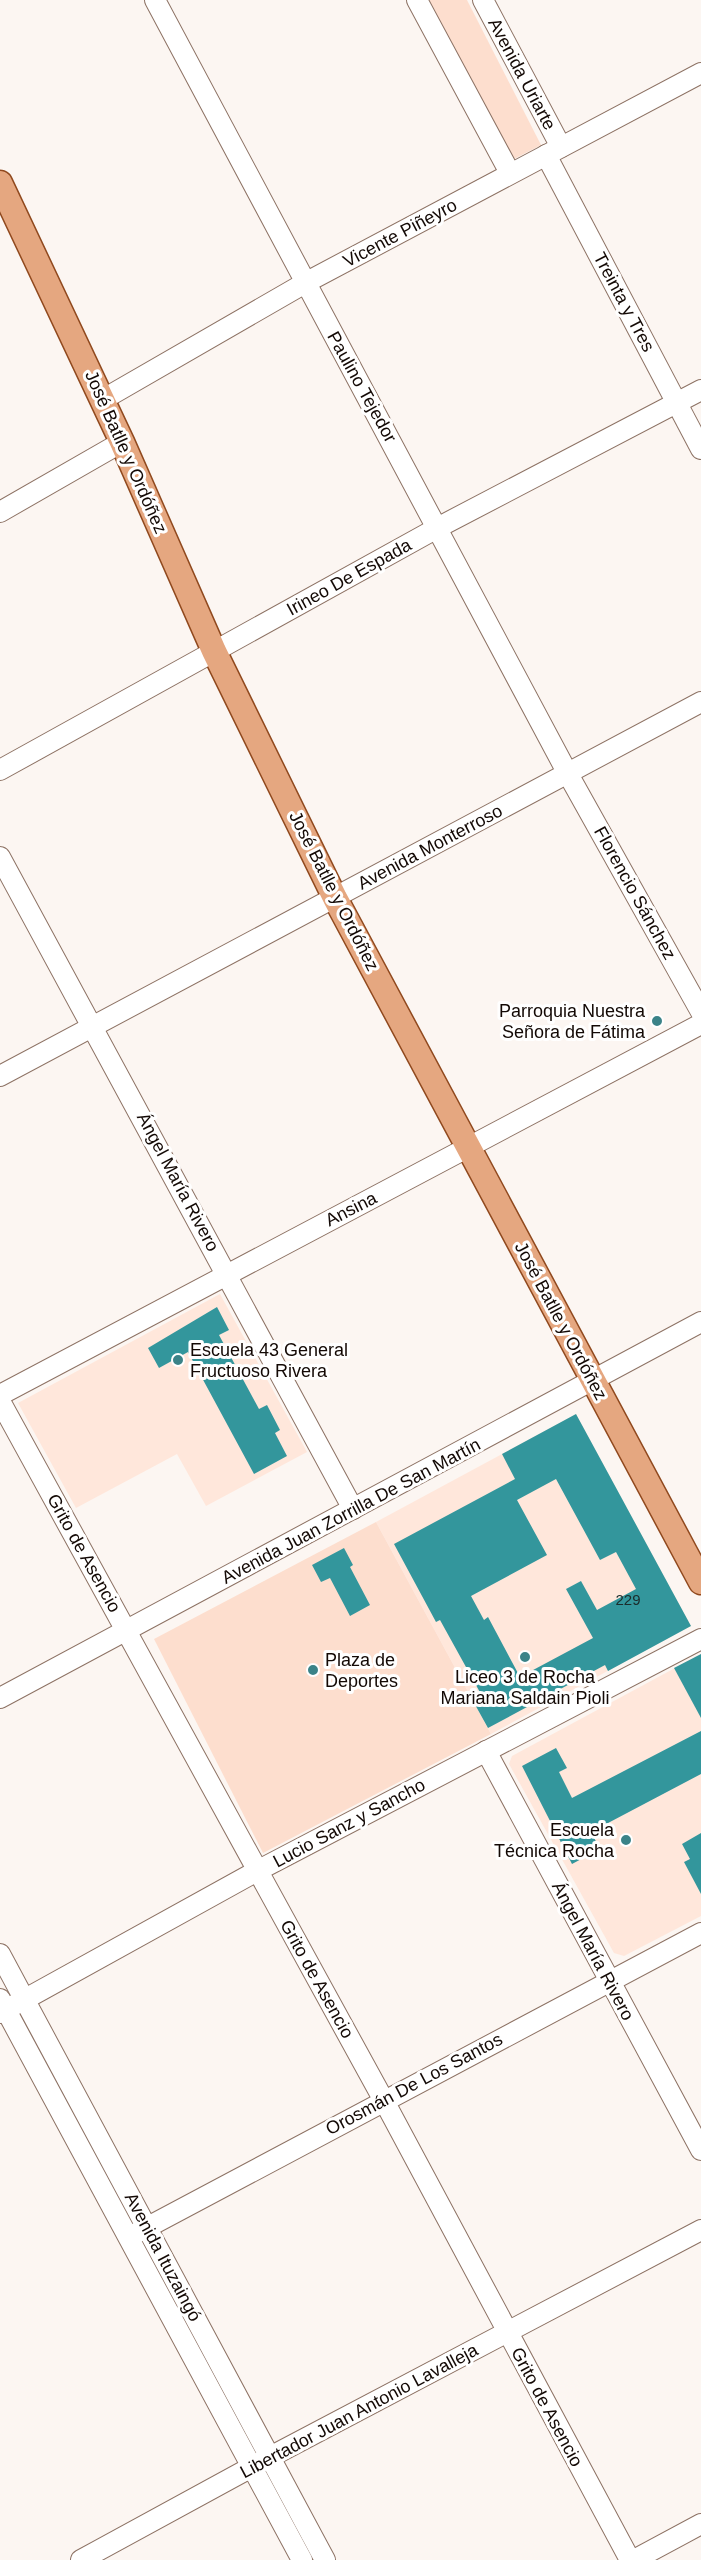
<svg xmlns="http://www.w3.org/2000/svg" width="701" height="2560" font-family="Arial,sans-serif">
<rect width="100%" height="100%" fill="#fcf6f2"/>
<g fill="#ffe7db">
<polygon points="220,1294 307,1452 206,1506 177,1454 76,1508 18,1403"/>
<polygon points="576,1414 691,1626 491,1734 376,1522"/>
<polygon points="701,1654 701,1916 624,1956 614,1953 509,1764 512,1756"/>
</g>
<g fill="#fddece">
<polygon points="429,0 467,0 541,145 514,159"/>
<polygon points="376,1522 491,1734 263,1853 154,1639"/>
</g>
<g fill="#33969c" fill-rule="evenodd">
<polygon points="217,1307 229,1330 219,1335 259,1409 267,1405 280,1430 275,1433 287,1456 254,1474 188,1352 159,1368 148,1348"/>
<path d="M 576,1414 L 691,1626 L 608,1671 L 605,1665 L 488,1728 L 473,1701 L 482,1696 L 440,1620 L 436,1622 L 394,1544 L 515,1479 L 502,1454 ZM 556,1479 L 600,1560 L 616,1552 L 636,1589 L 597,1610 L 581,1581 L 566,1589 L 593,1638 L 520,1677 L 488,1617 L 484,1620 L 471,1596 L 547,1555 L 517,1500 Z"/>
<polygon points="344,1548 353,1565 350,1567 370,1605 350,1616 330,1578 321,1582 312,1565"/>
<polygon points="701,1654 701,1718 674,1668"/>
<polygon points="701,1731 701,1774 591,1832 600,1849 572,1864 522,1766 556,1748 567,1768 559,1772 572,1798"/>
<polygon points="701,1833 701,1894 684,1862 690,1859 682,1844"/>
</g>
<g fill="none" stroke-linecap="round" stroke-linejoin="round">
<defs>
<g id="minor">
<polyline points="155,0 568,774 701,1012"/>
<polyline points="417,0 510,173"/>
<polyline points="483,0 561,147"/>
<polyline points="546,155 701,449"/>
<polyline points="102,400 305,283 701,73"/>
<polyline points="0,512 122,442"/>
<polyline points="0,770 439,527 701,390"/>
<polyline points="0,857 353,1509"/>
<polyline points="0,1076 701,702"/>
<polyline points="0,1395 701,1024"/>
<polyline points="0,1401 383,2099 630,2560"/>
<polyline points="0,1698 701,1322"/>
<polyline points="486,1751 701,2150"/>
<polyline points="0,1954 325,2560"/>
<polyline points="0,1999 302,2560"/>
<polyline points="0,2013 257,1871 701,1639"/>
<polyline points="129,2237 701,1933"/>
<polyline points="81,2560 270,2457 701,2230"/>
<polyline points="634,2560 701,2524"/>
</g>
<polyline id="major" points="0,183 122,442 214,651 335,898 701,1582"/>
</defs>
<use href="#minor" stroke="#8d7264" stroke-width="22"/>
<use href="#major" stroke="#90491e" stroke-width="27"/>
<use href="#minor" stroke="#fff" stroke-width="20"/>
<use href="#major" stroke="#e5a780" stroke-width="24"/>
</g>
<g fill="#3b8388" stroke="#fff" stroke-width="2">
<circle cx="657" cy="1021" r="6"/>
<circle cx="178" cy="1360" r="6"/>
<circle cx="525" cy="1657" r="6"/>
<circle cx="313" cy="1670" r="6"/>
<circle cx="626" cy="1840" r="6"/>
</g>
<g text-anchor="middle" stroke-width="6" stroke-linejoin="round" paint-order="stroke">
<g font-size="15" fill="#1b2c2b">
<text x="628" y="1605">229</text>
</g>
<g font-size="18" fill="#130905" stroke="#fff">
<text transform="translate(522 74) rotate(62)" y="6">Avenida Uriarte</text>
<text transform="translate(400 233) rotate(-28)" y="6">Vicente Piñeyro</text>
<text transform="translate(624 302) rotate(62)" y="6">Treinta y Tres</text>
<text transform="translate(362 387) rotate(61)" y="6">Paulino Tejedor</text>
<text transform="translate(126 452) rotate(66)" y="6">José Batlle y Ordóñez</text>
<text transform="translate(349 577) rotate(-29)" y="6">Irineo De Espada</text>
<text transform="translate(430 847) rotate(-28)" y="6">Avenida Monterroso</text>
<text transform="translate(334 891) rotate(63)" y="6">José Batlle y Ordóñez</text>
<text transform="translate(635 893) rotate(61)" y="6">Florencio Sánchez</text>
<text transform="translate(178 1182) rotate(62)" y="6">Ángel María Rivero</text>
<text transform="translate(351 1209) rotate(-27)" y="6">Ansina</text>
<text transform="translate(561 1321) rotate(62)" y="6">José Batlle y Ordóñez</text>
<text transform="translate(351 1511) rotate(-28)" y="6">Avenida Juan Zorrilla De San Martín</text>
<text transform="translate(84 1553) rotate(61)" y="6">Grito de Asencio</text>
<text transform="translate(349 1823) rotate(-28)" y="6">Lucio Sanz y Sancho</text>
<text transform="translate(593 1951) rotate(62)" y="6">Ángel María Rivero</text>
<text transform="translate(317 1979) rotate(61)" y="6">Grito de Asencio</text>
<text transform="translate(414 2084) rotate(-28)" y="6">Orosmán De Los Santos</text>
<text transform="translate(163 2257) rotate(62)" y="6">Avenida Ituzaingó</text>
<text transform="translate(547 2407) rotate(62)" y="6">Grito de Asencio</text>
<text transform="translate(359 2411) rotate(-28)" y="6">Libertador Juan Antonio Lavalleja</text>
</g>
<g font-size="18" fill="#130905" stroke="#fff" text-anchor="end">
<text x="645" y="1017">Parroquia Nuestra<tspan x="645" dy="21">Señora de Fátima</tspan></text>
<text x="190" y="1356" text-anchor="start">Escuela 43 General<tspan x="190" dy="21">Fructuoso Rivera</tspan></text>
<text x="325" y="1666" text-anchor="start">Plaza de<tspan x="325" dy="21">Deportes</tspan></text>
<text x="525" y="1683" text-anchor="middle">Liceo 3 de Rocha<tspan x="525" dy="21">Mariana Saldain Pioli</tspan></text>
<text x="614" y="1836">Escuela<tspan x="614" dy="21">Técnica Rocha</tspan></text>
</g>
</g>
</svg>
